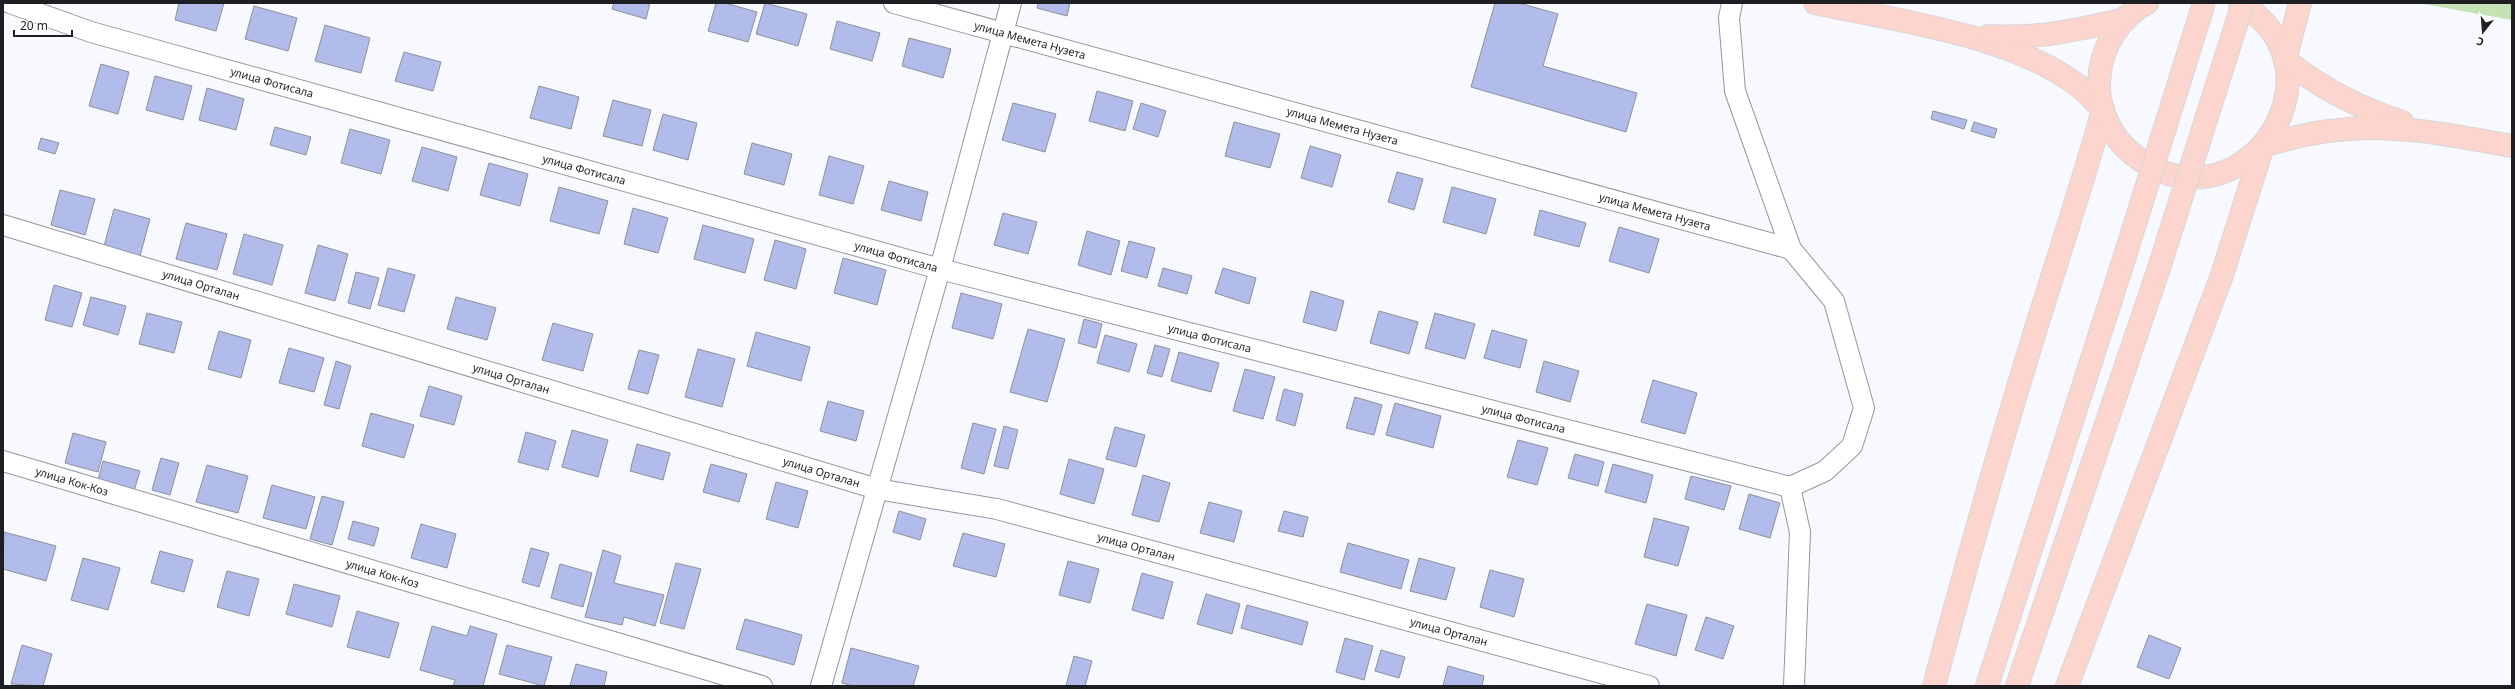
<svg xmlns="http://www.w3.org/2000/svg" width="2515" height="689" font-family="'Noto Sans',sans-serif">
<rect width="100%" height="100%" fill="#f7f9ff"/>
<polygon fill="#c5e2b4" points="2418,3 2512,3 2512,20"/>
<g fill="#b1bceb" stroke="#8e9099">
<polygon points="179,3 224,3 216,31 175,20"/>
<polygon points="614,3 650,3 646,19 612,9"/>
<polygon points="716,3 725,3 757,12 748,42 708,31"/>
<polygon points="765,3 807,14 798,46 756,34"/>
<polygon points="1038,3 1070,3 1067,16 1037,8"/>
<polygon points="1495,3 1519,3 1558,14 1543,66 1637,93 1626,132 1471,87"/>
<polygon points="254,6 297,18 288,51 245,39"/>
<polygon points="837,21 880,33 872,61 830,49"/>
<polygon points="325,25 370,38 361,73 315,61"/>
<polygon points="909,38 951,49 943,78 902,66"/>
<polygon points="404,52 441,62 433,91 395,81"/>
<polygon points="101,64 129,72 118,114 89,106"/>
<polygon points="155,76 192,86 183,120 146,110"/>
<polygon points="539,86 579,97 571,129 530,118"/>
<polygon points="207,88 244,99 236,130 199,120"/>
<polygon points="1097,91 1133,101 1125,131 1089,121"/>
<polygon points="613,100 651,110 642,146 603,136"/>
<polygon points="1013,103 1056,114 1045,152 1002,140"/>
<polygon points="1141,103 1166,111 1158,137 1133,129"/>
<polygon points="1933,111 1967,120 1964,129 1931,119"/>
<polygon points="663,114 697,123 688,160 653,150"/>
<polygon points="1234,122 1280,134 1270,168 1225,156"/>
<polygon points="1974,122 1997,129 1994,138 1971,131"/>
<polygon points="275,127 311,137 306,155 270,145"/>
<polygon points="350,129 390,140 381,174 341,163"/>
<polygon points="41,138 59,143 55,154 38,149"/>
<polygon points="752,143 792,154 784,185 744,174"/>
<polygon points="1310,146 1341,155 1332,187 1301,178"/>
<polygon points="422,147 457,157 448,191 412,181"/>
<polygon points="829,156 864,166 853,204 819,195"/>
<polygon points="489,163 528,174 520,206 480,195"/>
<polygon points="1397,172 1423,179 1414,210 1388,202"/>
<polygon points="889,181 928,192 921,221 881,210"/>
<polygon points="559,187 608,201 599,234 550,221"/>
<polygon points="1452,187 1496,199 1486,234 1443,222"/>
<polygon points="60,190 95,199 85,235 51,225"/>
<polygon points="633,208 668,218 658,253 624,244"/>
<polygon points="114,209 150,219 140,256 104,246"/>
<polygon points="1540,210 1586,223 1579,247 1534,235"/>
<polygon points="1003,213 1037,222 1028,254 994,245"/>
<polygon points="186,223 227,234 217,270 176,259"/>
<polygon points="703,225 754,239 745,273 694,259"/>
<polygon points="1619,227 1659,239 1649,273 1609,261"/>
<polygon points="1087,231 1120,241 1111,275 1078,265"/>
<polygon points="244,234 283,245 272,285 233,274"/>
<polygon points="775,240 806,249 796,289 764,280"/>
<polygon points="1129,241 1155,248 1147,278 1121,271"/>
<polygon points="318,245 348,254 335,301 305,293"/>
<polygon points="843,258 886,270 877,305 834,293"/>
<polygon points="388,268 415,275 404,312 378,305"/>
<polygon points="1163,268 1192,276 1187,294 1158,286"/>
<polygon points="1223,268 1256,278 1249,304 1215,293"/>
<polygon points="356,272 379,278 370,309 348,303"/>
<polygon points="54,285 82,293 72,327 45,320"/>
<polygon points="1311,291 1344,301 1336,331 1303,322"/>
<polygon points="961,293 1002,304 993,339 952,328"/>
<polygon points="91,297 126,306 118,335 83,325"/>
<polygon points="456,297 496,308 487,340 447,329"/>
<polygon points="1379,311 1418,322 1409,354 1370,343"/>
<polygon points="147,313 182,322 174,353 139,344"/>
<polygon points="1435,313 1475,324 1465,359 1425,348"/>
<polygon points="1084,319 1102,324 1096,348 1078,343"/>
<polygon points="553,323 593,334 583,371 542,360"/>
<polygon points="1028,329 1065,339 1047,402 1010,392"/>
<polygon points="1492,330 1527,340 1520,368 1484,358"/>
<polygon points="219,331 251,340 241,378 208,369"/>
<polygon points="756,332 810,347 801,381 747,366"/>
<polygon points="1105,335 1137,344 1129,372 1097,363"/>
<polygon points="1155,345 1170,349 1162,377 1147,373"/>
<polygon points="289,348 324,358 314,392 279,383"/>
<polygon points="698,349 735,359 722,407 685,397"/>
<polygon points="639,350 659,355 648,394 628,389"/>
<polygon points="1179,352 1219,363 1211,392 1171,381"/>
<polygon points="336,361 351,366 339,409 324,405"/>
<polygon points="1544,361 1579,371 1570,402 1536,392"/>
<polygon points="1245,369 1275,377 1263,419 1233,411"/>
<polygon points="1653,380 1697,393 1685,434 1641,422"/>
<polygon points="429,386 462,396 454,425 420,416"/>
<polygon points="1284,389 1303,394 1295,426 1276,420"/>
<polygon points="1355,397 1382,405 1374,435 1346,428"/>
<polygon points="828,401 864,411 856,441 820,431"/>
<polygon points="1395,403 1441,416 1433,448 1386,435"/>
<polygon points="371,413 414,425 404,458 362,446"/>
<polygon points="973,423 996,429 984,474 961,468"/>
<polygon points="1004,426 1018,430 1008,469 994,466"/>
<polygon points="1115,427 1145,435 1136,467 1106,459"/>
<polygon points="572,430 608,440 598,477 562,467"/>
<polygon points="526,432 556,441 548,470 518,462"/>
<polygon points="73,433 106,442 98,472 65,463"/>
<polygon points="1518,440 1548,448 1537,485 1507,477"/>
<polygon points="637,444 670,453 663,480 630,471"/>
<polygon points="1575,454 1604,462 1598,486 1568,478"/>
<polygon points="161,458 179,463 170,495 152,490"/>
<polygon points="1069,459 1104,469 1094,504 1060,494"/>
<polygon points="103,461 140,471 134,491 98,480"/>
<polygon points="711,464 747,474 739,502 703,492"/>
<polygon points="1613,464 1653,475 1646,503 1605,492"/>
<polygon points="207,465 248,476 238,513 196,502"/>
<polygon points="1143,475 1170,483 1159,522 1132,515"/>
<polygon points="1691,476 1731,486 1724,510 1685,499"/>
<polygon points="776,482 808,491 798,528 766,519"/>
<polygon points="272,485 315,497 306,529 263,518"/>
<polygon points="1749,494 1780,503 1770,538 1739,529"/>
<polygon points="322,496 344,502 332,545 310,539"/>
<polygon points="1209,502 1242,511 1234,542 1200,533"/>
<polygon points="899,511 926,519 920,540 893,532"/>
<polygon points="1284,511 1308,517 1303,537 1278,531"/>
<polygon points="1654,518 1689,527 1678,566 1644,557"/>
<polygon points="353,521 379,528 374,546 348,539"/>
<polygon points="421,524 456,534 447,568 411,558"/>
<polygon points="4,532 56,546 46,581 3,569"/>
<polygon points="963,533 1005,544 996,577 953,566"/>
<polygon points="1348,543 1409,560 1401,589 1340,572"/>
<polygon points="531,548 549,553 539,587 522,582"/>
<polygon points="603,550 621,556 614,583 664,595 655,626 624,617 622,625 585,617"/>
<polygon points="160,551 193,560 184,592 151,583"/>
<polygon points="83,558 120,568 108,610 71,600"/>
<polygon points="1419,558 1455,568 1446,600 1410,591"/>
<polygon points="1068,561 1099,569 1090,603 1059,595"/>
<polygon points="676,563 701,569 684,629 660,623"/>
<polygon points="560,564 592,573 583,607 551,598"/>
<polygon points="1490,570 1524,579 1514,617 1480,607"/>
<polygon points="227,571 259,579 249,616 217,607"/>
<polygon points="1142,573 1173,582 1163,619 1132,610"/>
<polygon points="294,584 340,596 332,627 286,614"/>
<polygon points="1206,594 1240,604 1232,634 1197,624"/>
<polygon points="1647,604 1687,615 1676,656 1635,644"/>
<polygon points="1247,605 1308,622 1302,645 1241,628"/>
<polygon points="357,611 399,623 389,658 347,647"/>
<polygon points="1706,617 1734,626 1723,659 1695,650"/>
<polygon points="745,619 802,635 794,665 736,649"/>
<polygon points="432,626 467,636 470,626 497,634 483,686 453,686 455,680 420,670"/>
<polygon points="2149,635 2181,648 2169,679 2137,667"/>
<polygon points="1345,638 1373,646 1364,680 1336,672"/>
<polygon points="22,645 52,654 43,686 11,684"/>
<polygon points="507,645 552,657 544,686 499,674"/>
<polygon points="851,648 919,666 913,686 853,686 842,683"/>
<polygon points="1381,650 1405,657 1399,678 1375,671"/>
<polygon points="1074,656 1092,661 1085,686 1066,686"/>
<polygon points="576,664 607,672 604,686 570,686"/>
<polygon points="1448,666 1484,676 1482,686 1443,686"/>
</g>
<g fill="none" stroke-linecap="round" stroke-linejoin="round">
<defs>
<g id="minor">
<path id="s1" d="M 10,3 L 91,32 L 940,269 L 1790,487"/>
<path id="s2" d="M 894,3 L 1791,249"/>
<polyline points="1732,3 1729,18 1735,91 1791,249 1834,301 1864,408 1852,446 1825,471 1790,487 1800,532 1794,686"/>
<path id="s3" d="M 3,225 L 877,489 L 997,509 L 1649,686"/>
<path id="s4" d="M 3,461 L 762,686"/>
<polyline points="821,686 940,269 1011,3"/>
</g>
<g id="major">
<path d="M 1815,3 C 1894,20 2012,35 2077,85 C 2087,92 2095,102 2103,110 C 2082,186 2057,260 2034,335 C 1998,451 1965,569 1934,686"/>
<path d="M 2147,3 C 2118,18 2100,50 2099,82 C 2098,108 2111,136 2130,152 C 2236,241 2356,74 2240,3"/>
<path d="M 2300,3 L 2285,60 C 2323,89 2357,107 2402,122"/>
<path d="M 1988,36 C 2040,39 2076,30 2126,19 L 2127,16"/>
<polyline points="1987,686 2124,259"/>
<polyline points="2017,686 2158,271"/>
<path d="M 2067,686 L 2221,278 L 2263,146 C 2356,116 2419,129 2512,146"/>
</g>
</defs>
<use href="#minor" stroke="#9497a0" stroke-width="22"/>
<use href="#major" stroke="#d6d7d7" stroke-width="24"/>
<use href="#minor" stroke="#fff" stroke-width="20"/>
<use href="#major" stroke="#fcd5ce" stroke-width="22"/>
<defs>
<g id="major-bridge">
<polyline points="2124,259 2204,3"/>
<polyline points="2158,271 2243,3"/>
</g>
</defs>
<use href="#major-bridge" stroke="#d6d7d7" stroke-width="24" stroke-linecap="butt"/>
<use href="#major-bridge" stroke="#fcd5ce" stroke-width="22"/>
</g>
<g text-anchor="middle" stroke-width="3" stroke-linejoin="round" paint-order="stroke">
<g font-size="11" fill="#1e1f22" stroke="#fff">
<text dy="4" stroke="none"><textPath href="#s2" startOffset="141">улица Мемета Нузета</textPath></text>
<text dy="4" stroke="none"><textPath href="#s1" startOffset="274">улица Фотисала</textPath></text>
<text dy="4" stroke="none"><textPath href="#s2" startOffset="465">улица Мемета Нузета</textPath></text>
<text dy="4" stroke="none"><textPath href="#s1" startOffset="598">улица Фотисала</textPath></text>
<text dy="4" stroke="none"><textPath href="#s2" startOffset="789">улица Мемета Нузета</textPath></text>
<text dy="4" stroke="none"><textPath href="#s1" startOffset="922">улица Фотисала</textPath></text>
<text dy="4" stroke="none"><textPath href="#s3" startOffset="207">улица Орталан</textPath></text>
<text dy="4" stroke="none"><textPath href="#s1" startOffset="1246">улица Фотисала</textPath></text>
<text dy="4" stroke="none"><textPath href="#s3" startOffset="531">улица Орталан</textPath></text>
<text dy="4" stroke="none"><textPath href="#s1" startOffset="1570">улица Фотисала</textPath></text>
<text dy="4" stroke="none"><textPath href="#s3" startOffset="855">улица Орталан</textPath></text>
<text dy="4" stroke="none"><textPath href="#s4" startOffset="72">улица Кок-Коз</textPath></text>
<text dy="4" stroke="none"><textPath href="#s3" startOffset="1179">улица Орталан</textPath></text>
<text dy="4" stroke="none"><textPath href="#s4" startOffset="396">улица Кок-Коз</textPath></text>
<text dy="4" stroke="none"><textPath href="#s3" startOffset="1503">улица Орталан</textPath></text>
</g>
</g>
<rect width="2515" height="689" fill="none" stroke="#1e1f22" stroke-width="8"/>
<g transform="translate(2483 32) rotate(197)" stroke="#ffffff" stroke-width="3" paint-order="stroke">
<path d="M0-3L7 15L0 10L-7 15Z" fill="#1e1f22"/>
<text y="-6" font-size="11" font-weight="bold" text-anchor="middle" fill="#1e1f22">С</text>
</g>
<path d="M14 30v6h58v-6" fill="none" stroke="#1e1f22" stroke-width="2"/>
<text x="20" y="30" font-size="12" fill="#1e1f22" stroke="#ffffff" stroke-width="3" paint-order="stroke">20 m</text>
</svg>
